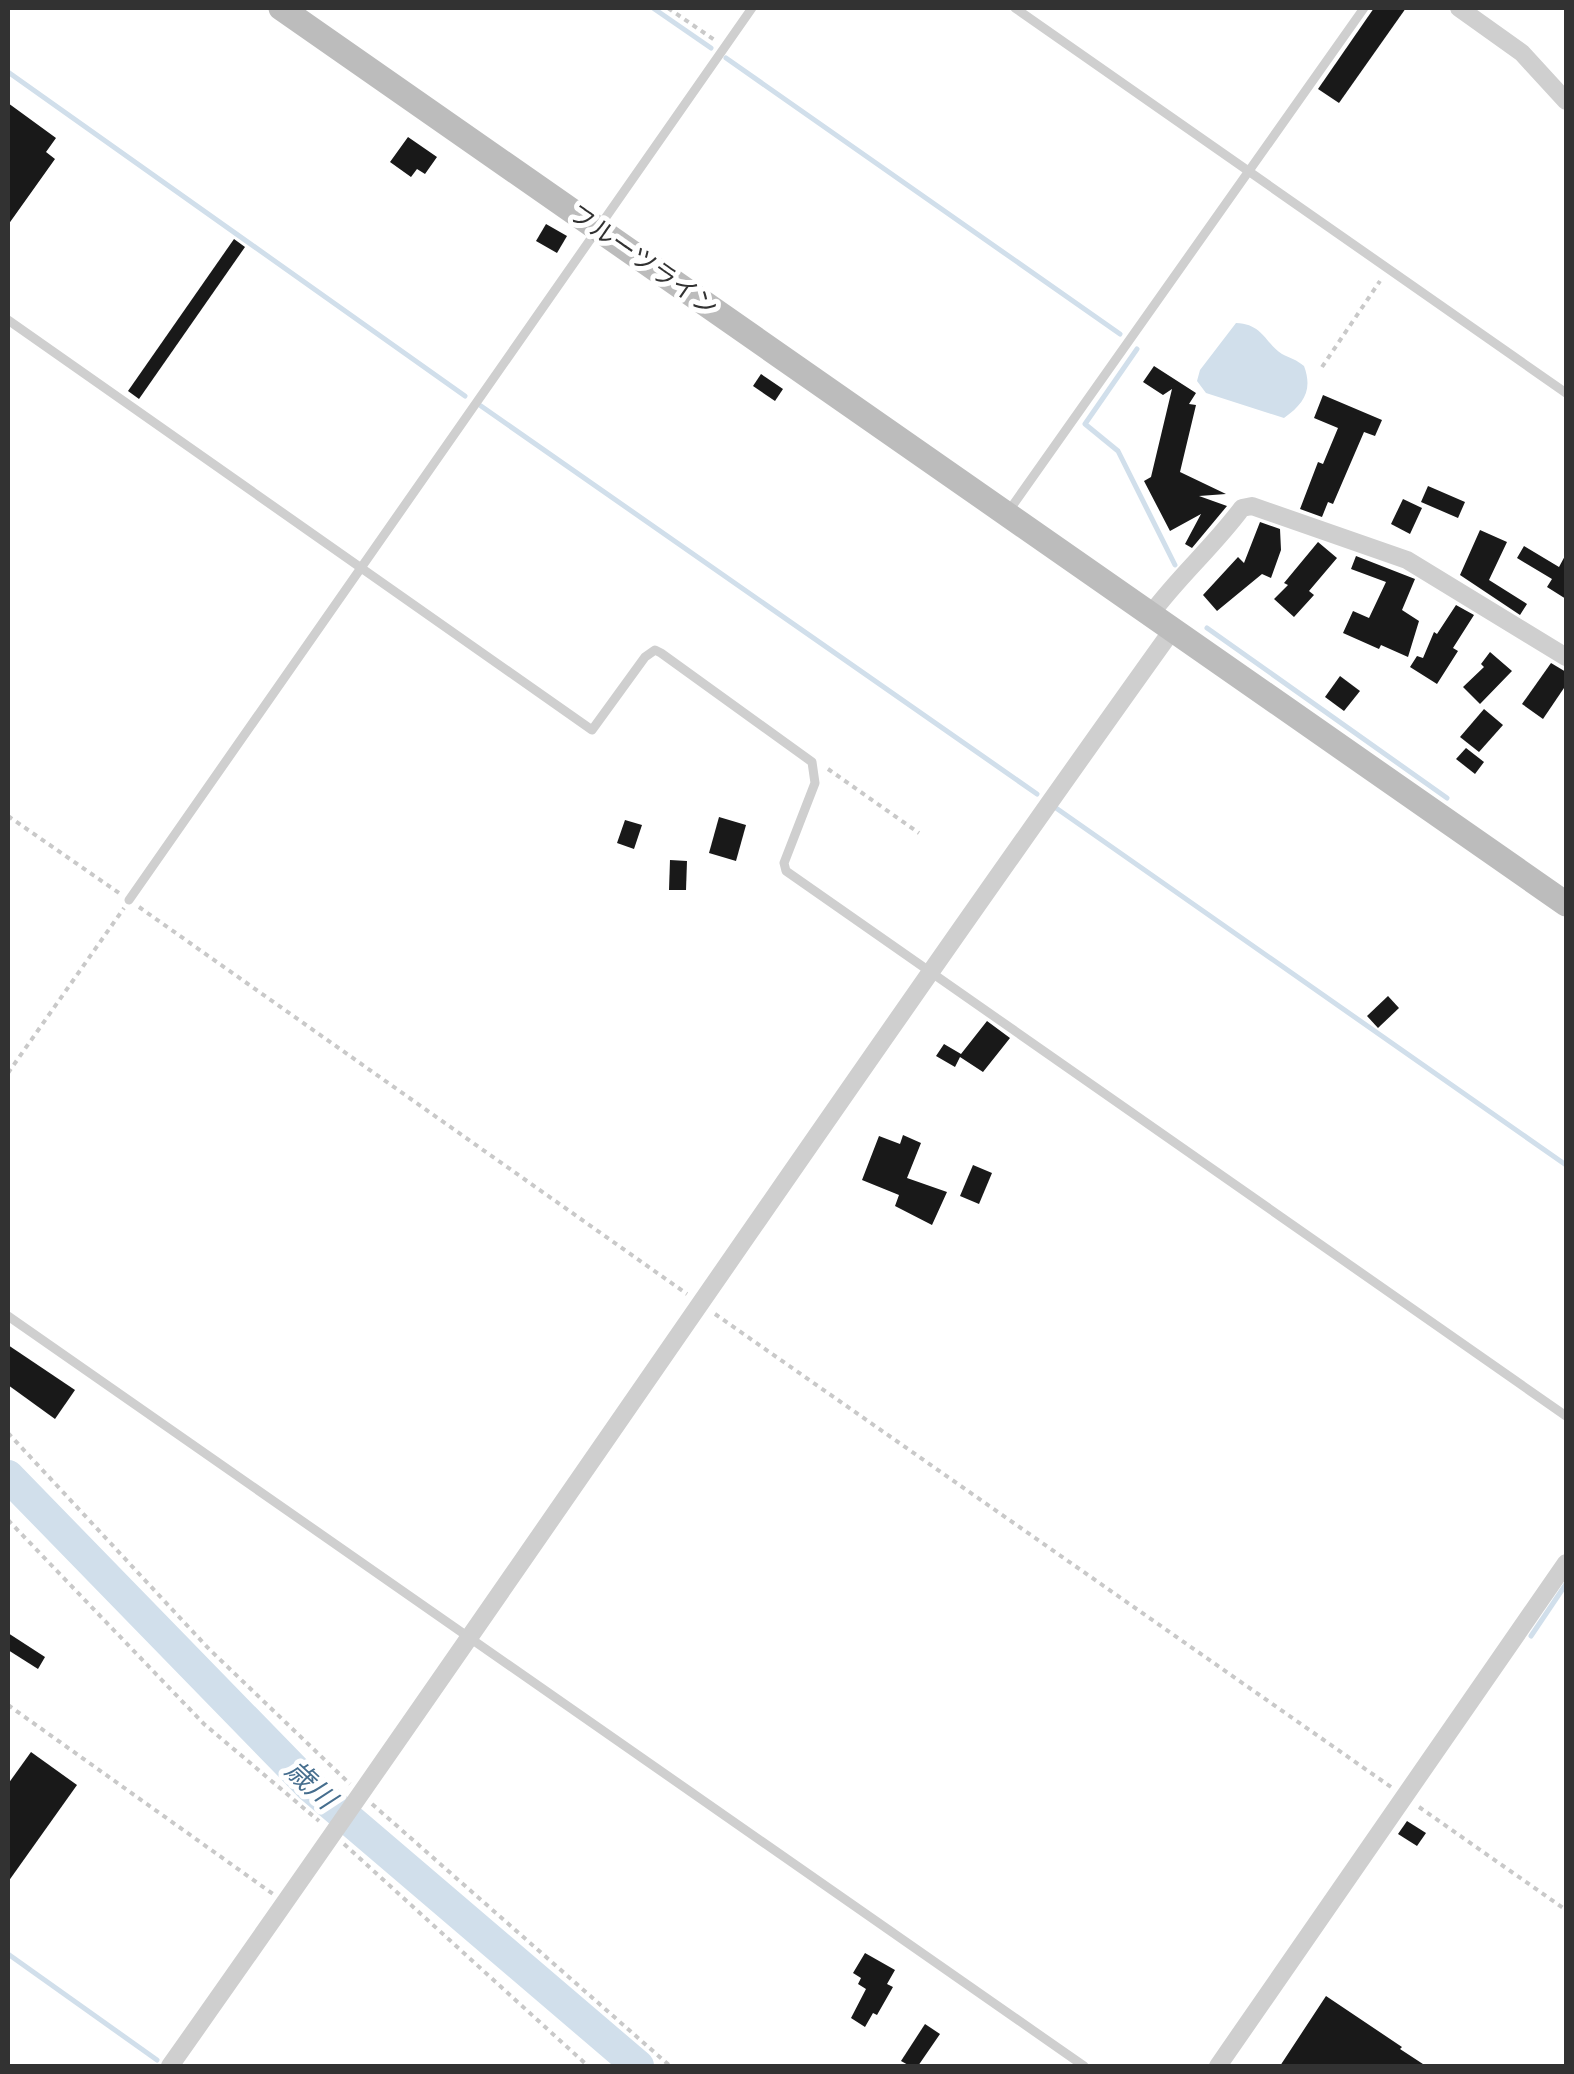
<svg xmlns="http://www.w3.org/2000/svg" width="1574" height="2074" font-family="Poppins,'Noto Sans JP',sans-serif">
<rect width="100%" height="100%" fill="#fff"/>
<path fill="#d1dfeb" d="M 1236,323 C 1263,324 1265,343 1282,354 C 1290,358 1297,360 1304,366 C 1313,390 1304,404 1284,418 L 1206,393 L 1197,381 L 1200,370 Z"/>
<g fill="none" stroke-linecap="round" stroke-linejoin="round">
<g stroke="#d1dfeb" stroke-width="5">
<polyline points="653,8 711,48"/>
<polyline points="726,58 1120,334"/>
<polyline points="8,72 465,396"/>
<polyline points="1137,349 1085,424 1118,451 1175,565"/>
<polyline points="481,406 1037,794"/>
<polyline points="1207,628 1447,798"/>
<polyline points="1056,808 1566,1165"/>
<polyline points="1531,1636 1566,1584"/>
<polyline points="8,1954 157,2060"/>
</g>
<polyline stroke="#d1dfeb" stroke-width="32" points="8,1476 310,1786 638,2066"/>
</g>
<g fill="#191919">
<polygon points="1374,8 1406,8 1339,103 1318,89"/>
<polygon points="8,103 56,138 46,152 55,159 8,225"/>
<polygon points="408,137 437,157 425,174 417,169 411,177 390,162"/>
<polygon points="546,224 567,236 557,253 536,241"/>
<polygon points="234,239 245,247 139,399 128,391"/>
<polygon points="1154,366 1196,393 1189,404 1196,405 1180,472 1226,494 1199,496 1227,506 1192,548 1185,544 1201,514 1170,531 1144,481 1151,477 1172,389 1163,395 1143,382"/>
<polygon points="761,374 783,389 775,401 753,386"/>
<polygon points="1323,395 1382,420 1375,436 1364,432 1333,504 1328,502 1322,517 1300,509 1318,462 1323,464 1338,428 1314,418"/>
<polygon points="1428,486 1465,502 1458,518 1421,502"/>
<polygon points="1403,499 1422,508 1410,534 1391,524"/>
<polygon points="1260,522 1280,529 1281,550 1271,578 1262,574 1217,611 1203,595 1238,557 1244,563"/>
<polygon points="1480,530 1507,542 1489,580 1527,604 1520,615 1460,575"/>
<polygon points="1318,542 1337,558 1309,591 1314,595 1294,617 1274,599 1288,585 1284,583"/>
<polygon points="1524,546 1559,567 1566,554 1566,599 1547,587 1552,579 1517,558"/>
<polygon points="1356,556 1415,579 1402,610 1419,621 1408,657 1381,645 1379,649 1343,633 1353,611 1369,618 1386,582 1351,569"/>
<polygon points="1456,605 1474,615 1453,648 1458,651 1437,684 1410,667 1417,656 1423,658 1434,632 1437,634"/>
<polygon points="1490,652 1512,671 1480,704 1463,687 1484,667 1481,664"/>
<polygon points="1551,663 1566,672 1566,685 1543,719 1522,704"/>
<polygon points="1340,676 1360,691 1344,711 1325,697"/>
<polygon points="1484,709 1503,725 1479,752 1460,737"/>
<polygon points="1466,748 1484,762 1475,774 1456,759"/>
<polygon points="719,817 746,825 736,861 709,853"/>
<polygon points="625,820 642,825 634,849 617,843"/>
<polygon points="670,860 687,861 686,890 669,890"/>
<polygon points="1388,996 1399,1008 1378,1028 1367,1016"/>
<polygon points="987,1021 1010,1038 983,1072 960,1057 955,1067 936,1056 944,1044 961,1054"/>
<polygon points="903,1135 921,1143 907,1178 947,1192 932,1225 895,1206 899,1195 862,1180 879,1136 900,1144"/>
<polygon points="973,1165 992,1173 979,1204 960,1196"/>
<polygon points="8,1345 75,1390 55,1419 8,1385"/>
<polygon points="8,1633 45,1657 38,1669 8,1650"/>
<polygon points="31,1752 77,1785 8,1882 8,1784"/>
<polygon points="1407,1821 1426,1833 1417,1846 1398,1834"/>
<polygon points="865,1953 895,1970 887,1984 893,1987 877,2015 873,2013 865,2027 851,2018 866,1989 858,1984 861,1978 853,1973"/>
<polygon points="1326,1996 1402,2047 1400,2049 1426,2066 1280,2066"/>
<polygon points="925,2024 940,2034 918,2066 910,2066 901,2061"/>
</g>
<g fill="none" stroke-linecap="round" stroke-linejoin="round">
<g stroke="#c9c9c9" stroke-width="4" stroke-dasharray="5 5" stroke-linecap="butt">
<polyline points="668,8 716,41"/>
<polyline points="1322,367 1380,281"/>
<polyline points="828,769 919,833"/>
<polyline points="8,816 119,893"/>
<polyline points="139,907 687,1294"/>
<polyline points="8,1073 124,908"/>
<polyline points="715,1314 1391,1787"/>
<polyline points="8,1433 209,1649 350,1784"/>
<polyline points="8,1520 204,1724 319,1821"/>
<polyline points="8,1705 273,1894"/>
<polyline points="372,1804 670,2066"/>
<polyline points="1419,1807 1566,1910"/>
<polyline points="344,1844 588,2066"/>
</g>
<g stroke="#cfcfcf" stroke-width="9">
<polyline points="1015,8 1566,393"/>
<polyline points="8,320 592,730 645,657 655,650 661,653 812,762 815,783 784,863 786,871 1566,1416"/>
<polyline points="1008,512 1364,8"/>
<polyline points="129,900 752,8"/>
<polyline points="8,1316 1084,2066"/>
</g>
<g stroke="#cfcfcf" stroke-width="18">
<polyline points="1459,8 1522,53 1566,101"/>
<path d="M 1151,614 C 1179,576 1214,546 1242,508 L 1252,506 L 1407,560 L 1566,657"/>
<path d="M 170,2066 C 507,1589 833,1104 1173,629"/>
<polyline points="1218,2066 1566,1563"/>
</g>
<polyline stroke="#bcbcbc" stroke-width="25" points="281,8 1566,904"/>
</g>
<g text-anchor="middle" stroke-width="10" stroke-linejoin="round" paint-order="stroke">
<g font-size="25" fill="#323232" stroke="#fff">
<text transform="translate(644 260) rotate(35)" y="9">フルーツライン</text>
</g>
<g font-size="28" font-style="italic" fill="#466e8e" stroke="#fff">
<text transform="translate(311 1784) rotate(43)" y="10">歳川</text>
</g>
</g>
<rect width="1574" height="2074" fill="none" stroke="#323232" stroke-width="20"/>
</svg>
